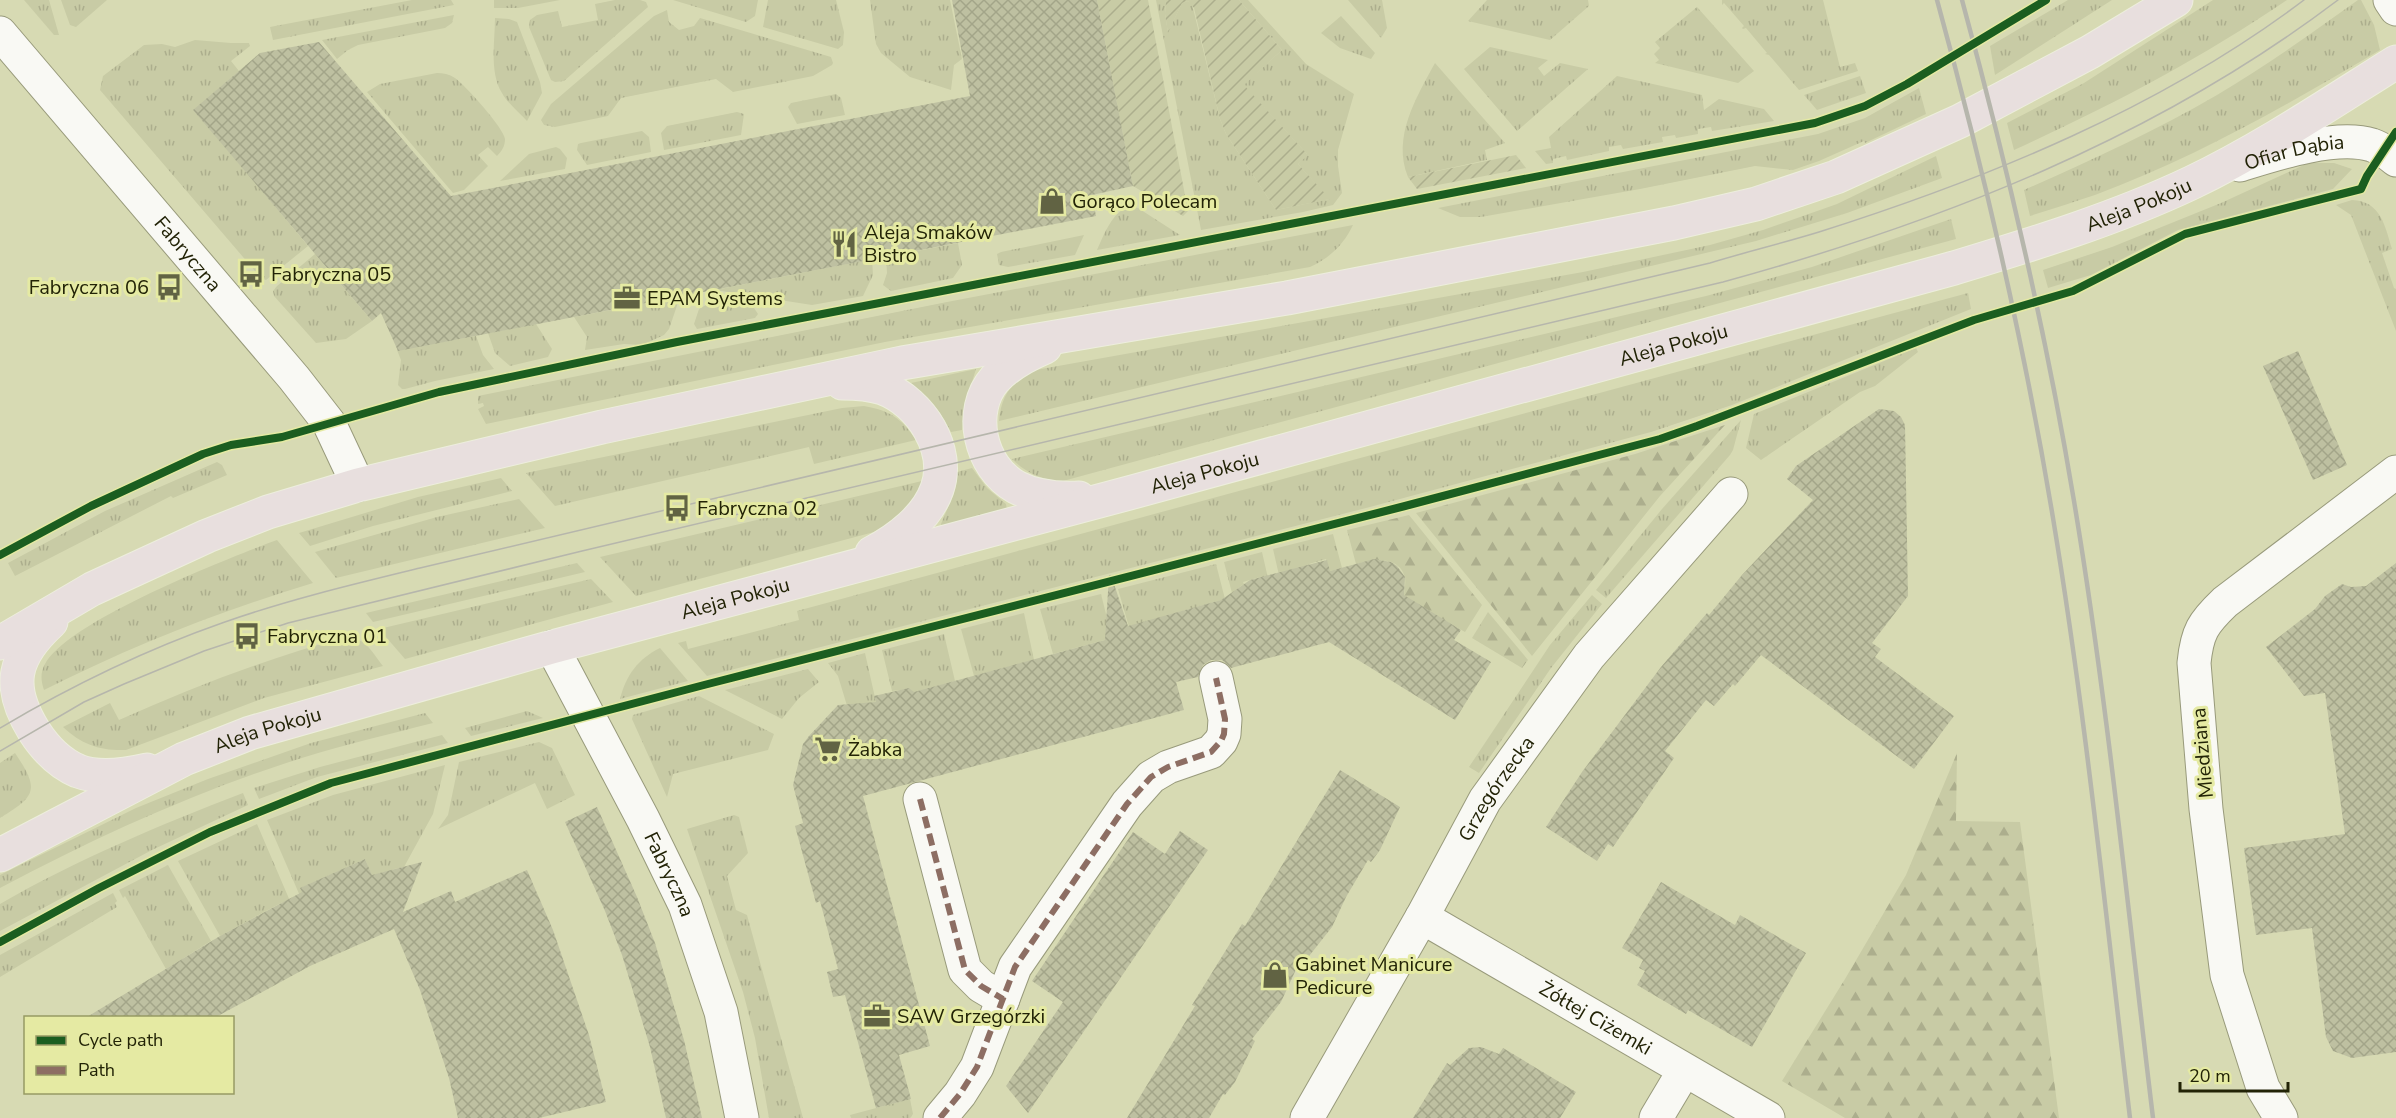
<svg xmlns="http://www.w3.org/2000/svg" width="2396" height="1118" font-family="'Nunito Sans',sans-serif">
<defs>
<pattern id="grass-tufts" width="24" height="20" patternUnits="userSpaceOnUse" patternTransform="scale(1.5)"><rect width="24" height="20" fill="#c8cba5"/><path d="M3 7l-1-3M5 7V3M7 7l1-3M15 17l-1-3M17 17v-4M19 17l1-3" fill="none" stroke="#acae8d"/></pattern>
<pattern id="forest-firs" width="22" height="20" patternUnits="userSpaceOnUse" patternTransform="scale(1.5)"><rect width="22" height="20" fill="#c8cba5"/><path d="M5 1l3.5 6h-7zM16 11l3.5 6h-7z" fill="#acae8d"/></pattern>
<pattern id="garden-furrows" width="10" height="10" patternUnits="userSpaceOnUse" patternTransform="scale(1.5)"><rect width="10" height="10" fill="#c8cba5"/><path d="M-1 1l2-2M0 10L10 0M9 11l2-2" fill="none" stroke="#acae8d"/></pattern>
<pattern id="building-cross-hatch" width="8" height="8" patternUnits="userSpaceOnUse" patternTransform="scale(1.5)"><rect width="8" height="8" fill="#bec0a1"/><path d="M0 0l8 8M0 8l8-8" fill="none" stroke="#a3a589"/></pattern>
</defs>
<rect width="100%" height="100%" fill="#d7dab3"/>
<g fill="url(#grass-tufts)">
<polygon points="24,0 49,0 59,35 54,35"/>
<polygon points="61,0 107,0 76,27 70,25"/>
<polygon points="412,0 451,0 454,5 273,40 270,27"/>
<polygon points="494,0 560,0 518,8 494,8"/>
<polygon points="615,0 640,0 646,2 648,7 564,81 555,82 551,80 529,27 530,20 537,15 558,11 562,27 598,20 595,4"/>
<polygon points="673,0 758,0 755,16 746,22"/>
<polygon points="768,0 836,0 844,32 843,45 838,49 763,27"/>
<polygon points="870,0 950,0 962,59 954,65 951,90 910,77 881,53 876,44"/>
<polygon points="1156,0 1166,0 1165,14 1168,32 1182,3 1188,1 1192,4 1220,119 1226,134 1276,210 1329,199 1298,164 1307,154 1243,85 1282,50 1239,0 1248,0 1306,64 1354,94 1338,150 1338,166 1342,193 1333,205 1303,212 1201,230"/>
<polygon points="1348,0 1382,0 1387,28 1381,38"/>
<polygon points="1487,0 1588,0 1589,6 1550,40 1468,21"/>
<polygon points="1722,0 1823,0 1840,67 1855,63 1858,71 1799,90 1769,55 1765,54 1767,53 1746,28 1743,29 1742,28 1744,26 1724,3 1722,5"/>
<polygon points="2068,0 2112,0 1995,75 1990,46"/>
<path d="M 2213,0 L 2287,0 C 2197,61 2112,105 2014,150 L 2007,123 L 2084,83 Z"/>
<path d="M 2358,0 L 2361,0 L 2374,25 L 2380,50 C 2289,104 2195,158 2095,195 C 2074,202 2052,209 2030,216 L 2024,190 C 2090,161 2155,131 2217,95 C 2266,66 2312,33 2358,0 Z"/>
<polygon points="1697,7 1754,71 1738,83 1655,63 1659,60 1654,54 1660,48 1655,42"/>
<polygon points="667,10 669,22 679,30 694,26 700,18 831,57 833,63 832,65 813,76 733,92 716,79 621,98 608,116 555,127 544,125 541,120 551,104 654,16"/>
<polygon points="454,15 452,23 445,28 358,45 348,50 337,59 322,40"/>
<polygon points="1341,16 1375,53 1371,59 1340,48 1321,33"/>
<path d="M 495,18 L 509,19 L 517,22 L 540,82 L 542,93 L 527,121 C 519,112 508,104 502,93 C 489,72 495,41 495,18 Z"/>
<polygon points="195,40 231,43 249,43 250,46 231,61 239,71 194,110 308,246 266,280 261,278 100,90 103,76 144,45 162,44 175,47"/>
<polygon points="1490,47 1548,60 1538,68 1544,76 1560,63 1588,69 1517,131 1464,69"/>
<path d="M 1435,63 L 1505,143 L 1485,150 L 1487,160 L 1408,177 C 1392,137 1416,98 1435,63 Z"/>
<path d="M 437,73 C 443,73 449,74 455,78 C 465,85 504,128 505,139 C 505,146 502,151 497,156 L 488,147 L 478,155 L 488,166 L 464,190 L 453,193 L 367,92 L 380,84 Z"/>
<polygon points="1617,76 1702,95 1704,110 1719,99 1764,109 1774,121 1712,131 1711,127 1698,129 1698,134 1676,138 1675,135 1662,137 1663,142 1623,149 1621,145 1609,147 1609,151 1567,160 1566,156 1553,159 1553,163 1546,164 1535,151 1551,148 1549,137"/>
<polygon points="1860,76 1866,93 1817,110 1804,95"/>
<polygon points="1919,88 1926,114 1865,143 1864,141 1819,161 1793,170 1755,166 1640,189 1481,217 1460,217 1438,208 1818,134 1865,118"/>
<polygon points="836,94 841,98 845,115 797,124 788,107 791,103"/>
<polygon points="737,112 744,114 741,135 664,150 661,133 667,126"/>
<polygon points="642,131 649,137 651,152 587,165 577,150 578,144 581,143"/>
<polygon points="556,147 560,149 567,158 565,169 500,181 529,154"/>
<path d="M 1936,156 L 1942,178 L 1847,213 L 1756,241 L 999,421 C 1001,397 1010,384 1030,371 L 1583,272 L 1710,245 L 1763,230 L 1837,204 Z"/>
<polygon points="2314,163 2334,163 2352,169 2333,189 2178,230 2091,275 2048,288 2043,270 2112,247 2221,203 2306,164"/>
<path d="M 2352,200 C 2381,201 2385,226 2392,249 L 2382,253 L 2394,288 L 2396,289 L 2396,331 L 2351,215 L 2336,205 Z"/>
<path d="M 1129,206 L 1138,208 L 1180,235 L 1097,250 C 1105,233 1111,214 1129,206 Z"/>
<path d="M 1951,219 L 1956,239 L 1063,481 C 1044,481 1026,473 1012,459 L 1706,296 L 1812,267 Z"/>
<path d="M 1353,225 C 1344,244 1330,258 1310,267 L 885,342 L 486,424 L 478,409 L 484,406 L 483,403 L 478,404 L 478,396 L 947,302 Z"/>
<polygon points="1084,235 1075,255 1008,267 999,265 997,254 1001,252"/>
<polygon points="958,243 962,265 953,278 891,291 883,285 887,273 886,257"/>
<polygon points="315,254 372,321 346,339 316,343 274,296 273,291 277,286"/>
<polygon points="872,259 873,275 863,296 812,305 715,290"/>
<polygon points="1968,293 1971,309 1732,405 1651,432 1370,507 707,676 678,643 686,641 688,649 799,620 797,611"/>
<polygon points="680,297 669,329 664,335 642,345 624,344 585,350 587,337 574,317"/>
<polygon points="711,302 754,308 758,314 755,318 697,329 694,324 699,309"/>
<polygon points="536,324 552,349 548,357 510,366 495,353 488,333"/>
<polygon points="476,336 483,355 494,369 435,381 405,389 402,389 398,385 401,360 397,350"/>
<polygon points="1916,348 1918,352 1875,386 1860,392 1761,460 1746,448 1754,414"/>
<polygon points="976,369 965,405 962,430 951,432 938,410 911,383"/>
<path d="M 864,406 C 891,411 901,418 916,440 L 814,464 L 809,447 L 555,506 L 526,473 L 842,408 Z"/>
<polygon points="1741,420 1733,450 1730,455 1606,598 1596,590 1662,509"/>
<polygon points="217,462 222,465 227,475 173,498 171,496 15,576 8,563 105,511"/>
<polygon points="972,468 987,488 1006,504 1007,510 942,528 941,524 954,493 957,472"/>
<polygon points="501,478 512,491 373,526 310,546 299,533 418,497"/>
<polygon points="922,481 913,503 884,528 874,532 636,596 600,557"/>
<polygon points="519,499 545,528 336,578 315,552 437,517"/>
<polygon points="1333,534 1342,568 1330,571 1326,559 1309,564 1309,567 1281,584 1273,549"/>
<path d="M 277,540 L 313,583 C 220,611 131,646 44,690 C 41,681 40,673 45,664 C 68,621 228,558 277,540 Z"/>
<polygon points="1262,552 1270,587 1260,577 1243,582 1244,584 1234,591 1233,597 1224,562"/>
<polygon points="577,563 585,572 373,622 366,613"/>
<polygon points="1216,564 1225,599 1165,616 1131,634 1118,589"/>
<polygon points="591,579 613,602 405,659 379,629"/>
<polygon points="1101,594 1112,638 1053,654 1040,609"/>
<polygon points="1592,595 1602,604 1551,668 1479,773 1469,767 1550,645"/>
<polygon points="1024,613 1034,660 974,676 961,629"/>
<polygon points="944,634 955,681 914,693 910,689 892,691 882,650"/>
<path d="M 346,637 C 364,636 373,653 383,666 L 264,698 L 126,750 C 101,751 82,745 63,727 L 110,703 L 119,720 C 193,687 268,658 346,637 Z"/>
<path d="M 660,648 L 688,681 L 620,699 C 626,675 638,659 660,648 Z"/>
<polygon points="865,653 876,702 848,709 838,676 828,663"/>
<polygon points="808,669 819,682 799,698 782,719 725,690"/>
<polygon points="699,696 774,734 768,750 673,774 667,797 632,719 633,715"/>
<polygon points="527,711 543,718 471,736 465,728"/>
<path d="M 425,713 L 433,723 C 390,734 347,744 305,757 C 199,790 98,836 0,888 L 0,875 L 136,808 L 208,779 L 311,743 Z"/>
<polygon points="442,735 448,743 317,777 259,799 254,788 320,767"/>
<polygon points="539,742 552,748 575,795 547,809 535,783 438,829 448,815 459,762"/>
<path d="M 15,753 C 40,790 36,796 0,818 L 0,763 Z"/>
<polygon points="445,765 433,814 404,867 394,869 374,880 365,859 301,888 303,895 300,896 267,820 333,795"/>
<path d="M 243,793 L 248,805 L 152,850 L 0,931 L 0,904 C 78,859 160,825 243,793 Z"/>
<polygon points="734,815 739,817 748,853 727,876 736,910 747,915 803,1118 769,1118 755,1038 743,992 687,829"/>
<polygon points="257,824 290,901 281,903 220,936 178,861"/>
<polygon points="168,865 211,941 166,969 125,896 123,898 119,890"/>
<polygon points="113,893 117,901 115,903 117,907 0,977 0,955"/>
<polygon points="910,1099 913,1114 910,1118 851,1118 850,1115"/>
</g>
<g fill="url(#forest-firs)">
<polygon points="1725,425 1660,496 1532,656 1416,513 1635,454"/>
<path d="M 1409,515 L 1482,605 L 1465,632 L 1404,598 C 1404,592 1406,584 1405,578 C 1400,555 1372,559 1356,564 L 1347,530 Z"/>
<polygon points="1488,612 1528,660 1522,668 1472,638"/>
<polygon points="1957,753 1956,821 2020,822 2059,1118 1845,1118 1782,1081 1845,979 1906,875"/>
</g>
<g fill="url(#garden-furrows)">
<polygon points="1097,0 1148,0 1188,211 1183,216 1133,186"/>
<polygon points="1166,0 1239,0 1282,50 1244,85 1308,155 1298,164 1330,199 1276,210 1226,134 1220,119 1194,8 1188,1 1182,3 1168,33 1165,14"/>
<polygon points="1516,155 1526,168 1417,189 1408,177"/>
</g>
<g fill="url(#building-cross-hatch)">
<polygon points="952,0 1097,0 1133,186 1092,195 1096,216 398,351 381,313 372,321 193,110 260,53 319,42 451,196 970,96"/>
<polygon points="2298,351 2347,465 2313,480 2263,366"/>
<polygon points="1879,409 1894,411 1901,417 1905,425 1908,596 1872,643 1881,649 1875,657 1954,716 1914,769 1761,655 1735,686 1733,684 1714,706 1706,700 1665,751 1674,758 1613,847 1608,844 1597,861 1546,827 1582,772 1661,667 1707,613 1709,615 1742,575 1813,500 1787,479 1796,466"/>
<polygon points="1374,559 1391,562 1397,566 1405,577 1404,595 1461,630 1454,640 1491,662 1455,720 1329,642 1231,668 1222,660 1211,660 1203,665 1198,677 1176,682 1184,710 863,796 930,1046 899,1055 911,1099 876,1108 845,995 833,997 827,972 838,969 820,901 816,903 795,826 803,823 793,785 803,744 809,736 838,705 876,702 874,696 909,688 914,692 1105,640 1109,575 1111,575 1128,626 1221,600 1250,580 1327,560 1330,571"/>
<polygon points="2396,563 2396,1052 2352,1058 2333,1051 2326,1037 2312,928 2256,935 2244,848 2345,834 2325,693 2304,696 2266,647 2315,609 2325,596 2342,584 2351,587 2366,586"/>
<polygon points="1340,770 1400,807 1380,850 1371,862 1368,860 1346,897 1332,927 1302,965 1299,963 1281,1002 1252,1039 1255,1041 1235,1082 1225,1095 1223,1094 1209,1118 1127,1118 1195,1006 1192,1005 1242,924 1245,926"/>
<polygon points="597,807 637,897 655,943 684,1040 702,1118 666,1118 650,1047 622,955 605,911 565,822"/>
<polygon points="1180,831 1208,850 1028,1113 1006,1086 1063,1002 1032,981 1133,832 1165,854"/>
<polygon points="365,859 372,875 422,862 403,912 451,891 455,902 527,870 553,930 589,1035 606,1102 539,1118 458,1118 449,1078 420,990 394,929 310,966 216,1017 87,1017 220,936 302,892 300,888"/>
<polygon points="1661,882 1735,925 1740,915 1806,953 1752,1047 1688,1010 1686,1014 1637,985 1645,971 1639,968 1643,960 1622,948"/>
<polygon points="1481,1047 1499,1054 1503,1048 1576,1092 1560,1118 1413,1118 1447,1063 1450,1065 1469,1048"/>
</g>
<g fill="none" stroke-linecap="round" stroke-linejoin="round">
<defs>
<g id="minor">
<polyline points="2390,0 2396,9"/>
<path id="s1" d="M 0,33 L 294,378 L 329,423 L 358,485"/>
<path id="s2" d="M 2240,165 C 2275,154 2336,134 2372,145 C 2381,148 2389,154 2396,160"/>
<path id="s3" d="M 552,647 L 643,819 L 685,905 L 721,1012 L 742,1118"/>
<polyline points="920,799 965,970 981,986 1003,999"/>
<path id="s4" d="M 1422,917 L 1768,1118"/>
<polyline points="940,1118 960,1094 977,1067 1015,967 1127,804 1151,777 1168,767 1211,752 1221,741 1224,734 1225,719 1216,678"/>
<path id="s5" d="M 1307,1118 L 1422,917 L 1485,800 L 1589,656 L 1731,494"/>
<polyline points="1656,1118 1684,1071"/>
<path d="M 2281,1118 L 2263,1088 L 2227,975 L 2206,809 L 2194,663 C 2197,632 2203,623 2225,602 L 2396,472"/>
</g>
<g id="major">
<path d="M 1045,347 C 1026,355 1009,364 995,379 C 967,411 980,467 1016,487 C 1035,497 1057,499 1079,498"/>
<path d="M 842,383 C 855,383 870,384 883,388 C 921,402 951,450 937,489 C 927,518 897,540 872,553"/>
<path d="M 51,622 C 13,657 6,686 34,731 C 45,748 59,763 78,771 C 99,779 125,775 147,770"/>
<polyline points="0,643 92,589 207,536 268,512 358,485 602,427 902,363 1287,298 1674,223 1756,204 1836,177 1960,121 2090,52 2176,0"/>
<path id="s6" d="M 0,855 L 184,759 L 250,733 L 552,647 L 1129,493 L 1954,268 C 2033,244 2115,219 2191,183 C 2262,149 2329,104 2396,62"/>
</g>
</defs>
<use href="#minor" stroke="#989a7b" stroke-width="35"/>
<use href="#major" stroke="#edeedd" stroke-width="35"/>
<use href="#minor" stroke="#f9f9f4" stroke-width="33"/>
<use href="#major" stroke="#e8dfde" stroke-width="33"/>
<g stroke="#b6b6ac" stroke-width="1.5">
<path d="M 0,728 C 71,686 145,650 222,623 C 287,600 354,584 420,568 L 1710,263 C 1746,252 1783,243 1819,232 C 1989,178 2161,108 2304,0"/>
<path d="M 0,751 L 84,702 L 124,684 L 204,651 L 288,623 L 582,551 L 1723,282 C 1942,222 2156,138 2338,0"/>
</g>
<g stroke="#b6b6ac" stroke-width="4.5">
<path d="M 1937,0 C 1984,171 2024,343 2053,518 C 2086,717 2106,918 2130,1118"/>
<path d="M 1962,0 C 2007,165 2046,332 2074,501 C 2108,705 2128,912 2153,1118"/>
</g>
<g stroke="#8d6e63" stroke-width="6" stroke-dasharray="12 6" stroke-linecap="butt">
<polyline points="920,799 965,970 981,986 1003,999"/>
<polyline points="940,1118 960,1094 977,1067 1015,967 1127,804 1151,777 1168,767 1211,752 1221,741 1224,734 1225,719 1216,678"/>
</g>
<defs>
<g id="cycleway">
<polyline points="0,555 91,506 203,454 231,445 282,437 439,392 677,342 1815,123 1865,106 1907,84 2046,0"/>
<polyline points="0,942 99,888 210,832 331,783 704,685 1405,506 1660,439 1697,426 1974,320 2073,291 2185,234 2361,189 2367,176 2396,132"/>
</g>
</defs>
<use href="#cycleway" stroke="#e5eaa3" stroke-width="11"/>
<use href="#cycleway" stroke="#1b5e20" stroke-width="8"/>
</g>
<defs>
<symbol id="shop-bare" viewBox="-9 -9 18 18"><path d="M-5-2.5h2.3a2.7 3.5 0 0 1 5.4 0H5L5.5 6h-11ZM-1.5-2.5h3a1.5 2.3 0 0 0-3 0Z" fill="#616343" stroke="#e5eaa3" stroke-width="2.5" paint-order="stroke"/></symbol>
<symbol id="restaurant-bare" viewBox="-9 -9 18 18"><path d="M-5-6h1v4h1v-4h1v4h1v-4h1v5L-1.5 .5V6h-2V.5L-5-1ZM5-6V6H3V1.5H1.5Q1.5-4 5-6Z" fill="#616343" stroke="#e5eaa3" stroke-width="2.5" paint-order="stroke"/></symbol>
<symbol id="bus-bare" viewBox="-9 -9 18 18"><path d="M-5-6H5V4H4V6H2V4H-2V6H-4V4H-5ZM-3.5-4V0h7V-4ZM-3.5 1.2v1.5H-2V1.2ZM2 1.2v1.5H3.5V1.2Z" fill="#616343" stroke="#e5eaa3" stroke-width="2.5" paint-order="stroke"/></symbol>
<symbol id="office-bare" viewBox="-9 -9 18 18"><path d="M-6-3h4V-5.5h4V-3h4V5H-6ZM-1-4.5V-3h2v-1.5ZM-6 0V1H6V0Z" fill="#616343" stroke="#e5eaa3" stroke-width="2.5" paint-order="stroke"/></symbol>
<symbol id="supermarket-bare" viewBox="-9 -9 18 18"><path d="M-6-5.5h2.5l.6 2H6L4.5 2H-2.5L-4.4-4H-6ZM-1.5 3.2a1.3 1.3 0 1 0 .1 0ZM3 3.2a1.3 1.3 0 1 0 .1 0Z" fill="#616343" stroke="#e5eaa3" stroke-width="2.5" paint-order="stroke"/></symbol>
</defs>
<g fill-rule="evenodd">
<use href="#shop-bare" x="1033" y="182" width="38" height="38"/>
<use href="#restaurant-bare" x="825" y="225" width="38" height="38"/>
<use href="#bus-bare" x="232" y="255" width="38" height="38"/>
<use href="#bus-bare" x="150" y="268" width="38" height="38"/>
<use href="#office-bare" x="608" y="279" width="38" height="38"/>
<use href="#bus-bare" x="658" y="489" width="38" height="38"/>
<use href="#bus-bare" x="228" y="617" width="38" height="38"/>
<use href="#supermarket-bare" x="809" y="730" width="38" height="38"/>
<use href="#shop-bare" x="1256" y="956" width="38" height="38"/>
<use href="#office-bare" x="858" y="997" width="38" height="38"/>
</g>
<g text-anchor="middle" stroke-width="6" stroke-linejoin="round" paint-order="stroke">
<g font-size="20" fill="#222306" stroke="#e5eaa3">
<text dy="7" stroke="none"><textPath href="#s2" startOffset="56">Ofiar Dąbia</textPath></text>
<text dy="7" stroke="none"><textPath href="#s6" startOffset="2240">Aleja Pokoju</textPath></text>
<text dy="7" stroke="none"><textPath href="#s1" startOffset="290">Fabryczna</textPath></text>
<text dy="7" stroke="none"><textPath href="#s6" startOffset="1754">Aleja Pokoju</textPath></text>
<text dy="7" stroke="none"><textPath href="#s6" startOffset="1268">Aleja Pokoju</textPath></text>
<text dy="7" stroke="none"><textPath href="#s6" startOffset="782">Aleja Pokoju</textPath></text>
<text dy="7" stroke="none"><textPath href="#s6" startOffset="296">Aleja Pokoju</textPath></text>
<text transform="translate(2202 753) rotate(-95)" y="7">Miedziana</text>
<text dy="7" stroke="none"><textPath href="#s5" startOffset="380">Grzegórzecka</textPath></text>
<text dy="7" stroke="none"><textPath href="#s3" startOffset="256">Fabryczna</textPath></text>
<text dy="7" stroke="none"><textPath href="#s4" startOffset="201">Żółtej Ciżemki</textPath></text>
</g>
<g font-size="20" fill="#222306" stroke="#e5eaa3" text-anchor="start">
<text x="1072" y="208">Gorąco Polecam</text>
<text x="864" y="239">Aleja Smaków<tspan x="864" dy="23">Bistro</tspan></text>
<text x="271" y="281">Fabryczna 05</text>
<text x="149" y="294" text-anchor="end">Fabryczna 06</text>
<text x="647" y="305">EPAM Systems</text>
<text x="697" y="515">Fabryczna 02</text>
<text x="267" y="643">Fabryczna 01</text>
<text x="848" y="756">Żabka</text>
<text x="1295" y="971">Gabinet Manicure<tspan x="1295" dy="23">Pedicure</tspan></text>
<text x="897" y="1023">SAW Grzegórzki</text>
</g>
</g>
<rect x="24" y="1016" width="210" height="78" fill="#e5eaa3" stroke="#979a64" stroke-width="1.5"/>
<rect x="36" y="1036" width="30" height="9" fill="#1b5e20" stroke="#979a64" stroke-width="1.5"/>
<text x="78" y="1046" font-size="18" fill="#222306">Cycle path</text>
<rect x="36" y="1066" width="30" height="9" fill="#8d6e63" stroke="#979a64" stroke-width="1.5"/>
<text x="78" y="1076" font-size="18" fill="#222306">Path</text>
<path d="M2180 1082v9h108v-9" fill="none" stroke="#222306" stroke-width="3"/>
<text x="2189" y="1082" font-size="18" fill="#222306" stroke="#e5eaa3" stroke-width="4.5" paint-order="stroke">20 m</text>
</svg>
